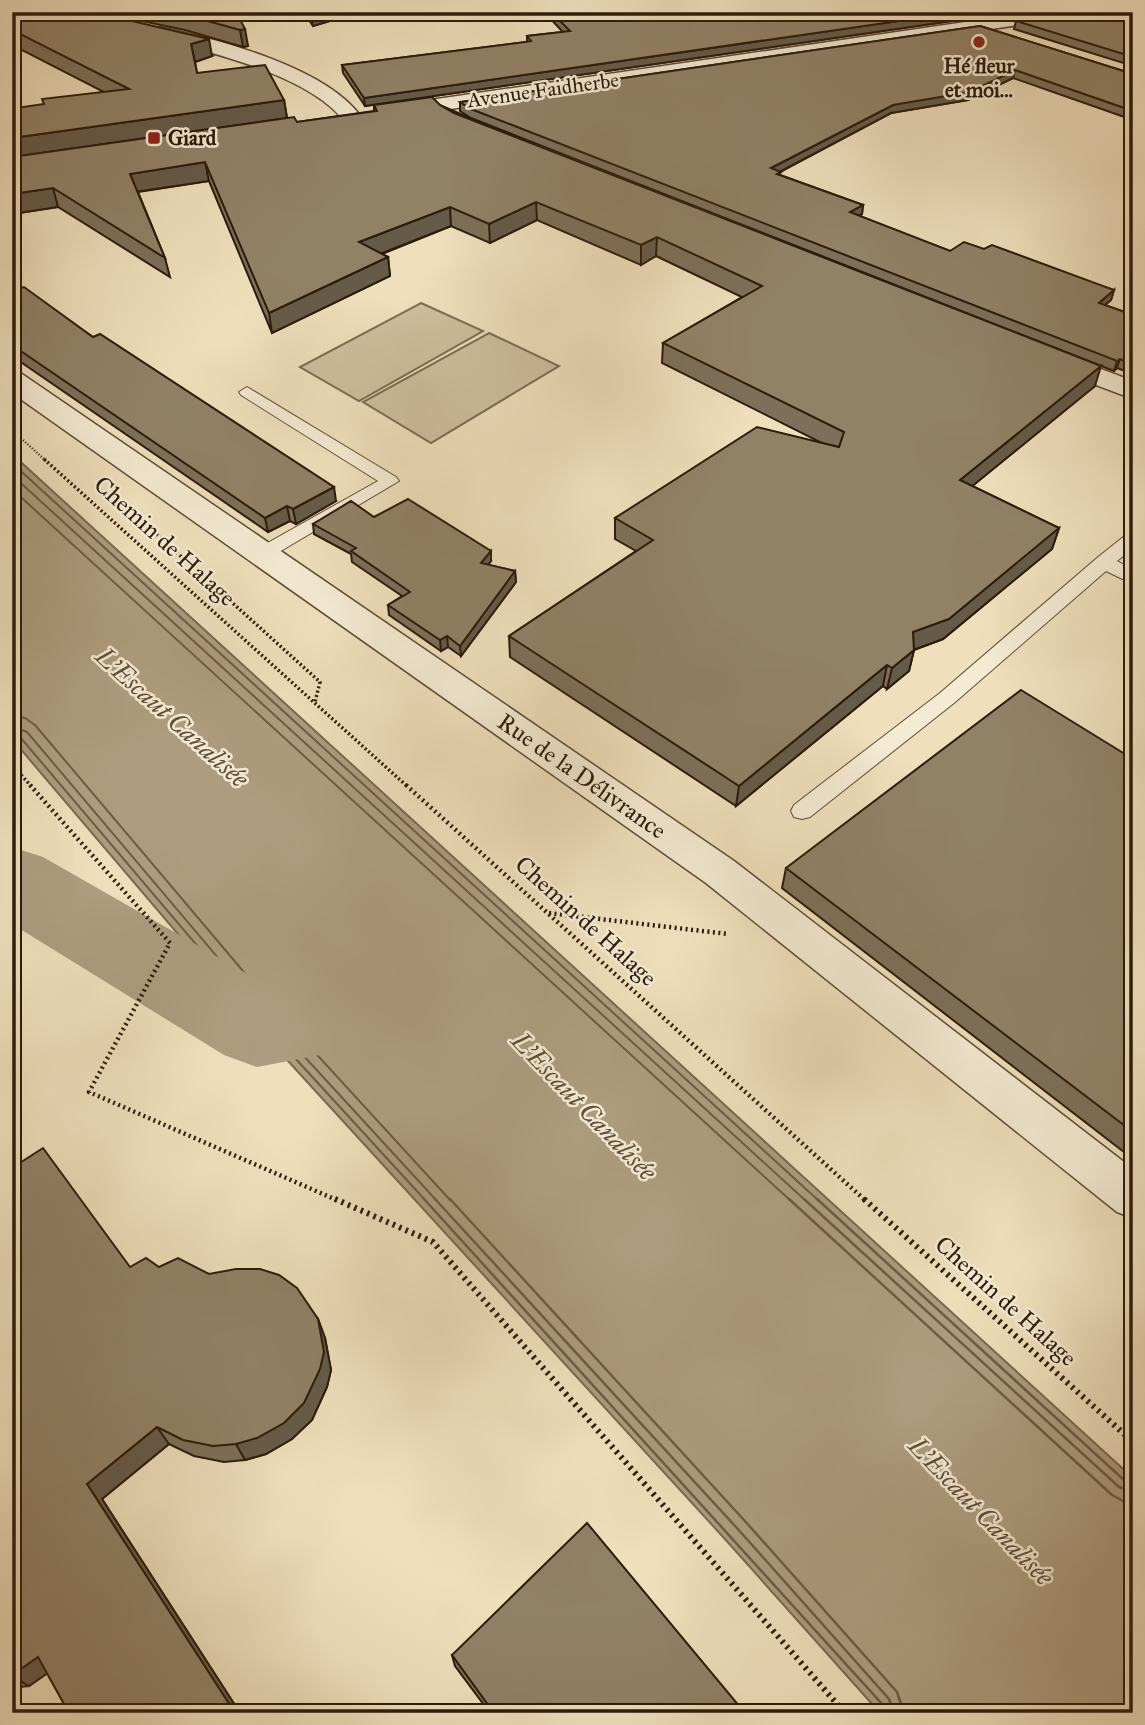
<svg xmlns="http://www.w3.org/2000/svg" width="1145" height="1725" font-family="'IM FELL Great Primer',serif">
<rect width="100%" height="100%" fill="#efdfbc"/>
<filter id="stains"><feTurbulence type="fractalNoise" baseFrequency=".00286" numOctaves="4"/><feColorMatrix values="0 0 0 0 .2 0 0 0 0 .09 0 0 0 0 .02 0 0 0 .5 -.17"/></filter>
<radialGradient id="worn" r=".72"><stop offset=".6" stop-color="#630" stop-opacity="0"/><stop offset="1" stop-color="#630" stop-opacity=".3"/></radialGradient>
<g fill="#cebe9e" stroke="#7d6c54" stroke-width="2">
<polygon points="421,303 483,331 359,401 300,367"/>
<polygon points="489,333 559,366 431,443 363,402"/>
</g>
<polygon fill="#ad9c7f" stroke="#796850" stroke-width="2" points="12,454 1133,1478 1133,1713 880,1713 724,1538 257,1027 12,739"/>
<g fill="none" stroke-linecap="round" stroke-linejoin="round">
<g stroke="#6c5c44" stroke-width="2">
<polyline points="12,463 819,1201"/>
<polyline points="12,475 806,1201"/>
<polyline points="12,489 791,1201"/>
<polyline points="12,716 25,718 35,725 276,1010 451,1201"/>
<polyline points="12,726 27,732 268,1017 437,1201"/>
<polyline points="12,735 20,737 262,1022 426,1201"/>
</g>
<g stroke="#6c5c44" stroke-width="2.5">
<polyline points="424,1199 883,1705 885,1713"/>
<polyline points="435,1199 736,1527 889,1699 894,1713"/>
<polyline points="450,1199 744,1520 897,1692 904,1713"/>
<polyline points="789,1199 1112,1495 1123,1501 1133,1502"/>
<polyline points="804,1199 1119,1487 1133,1492"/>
<polyline points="817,1199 1125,1481 1133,1483"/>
</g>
<polygon fill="#ad9c7f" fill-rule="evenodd" points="12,847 43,857 267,985 373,967 406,978 420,1006 406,1034 373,1045 257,1067 224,1055 12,924"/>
<defs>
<g id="service">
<polygon points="247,387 396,477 399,481 269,558 255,558 253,554 255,550 378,481 241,395 239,392"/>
<polygon points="1133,532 1133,548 1117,561 1133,570 1133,584 1106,571 954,703 810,817 802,819 794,817 791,811 794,805 940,693 1097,558 1127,534"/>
</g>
<g id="minor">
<polygon points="1034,12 1082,12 1073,17 389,118 382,116 379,112 382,108 389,106"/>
<path d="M 159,27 C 217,39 327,67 362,118 L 359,122 L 345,122 C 310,75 207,51 152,37 L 150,33 Z"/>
<polygon points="1050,350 1133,381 1133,399 1041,364 1037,358 1041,352"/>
<polygon points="12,372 22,374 734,861 1133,1169 1133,1218 1117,1212 706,883 12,393"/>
</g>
</defs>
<use href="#service" stroke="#5d4c36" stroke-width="2"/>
<use href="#minor" stroke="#5d4c36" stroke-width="3"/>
<polyline stroke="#2c1b0a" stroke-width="2.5" stroke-dasharray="1 2" stroke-linecap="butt" points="12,430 46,461"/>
<g stroke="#2c1b0a" stroke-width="3.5" stroke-dasharray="2 2.5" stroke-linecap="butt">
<polyline points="44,459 408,787"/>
<polyline points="133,513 320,682 315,702"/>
<polyline points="12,765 32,787"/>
</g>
<g stroke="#2c1b0a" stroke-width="4.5" stroke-dasharray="2 3.5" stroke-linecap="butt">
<polyline points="30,785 170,943 89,1092 339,1201"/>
<polyline points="406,785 866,1201"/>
<polyline points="549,913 728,934"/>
</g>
<g stroke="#2c1b0a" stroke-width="6" stroke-dasharray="2.5 4.5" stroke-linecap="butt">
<polyline points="335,1199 433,1242 845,1713"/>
<polyline points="864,1199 1133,1442"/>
</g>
<use href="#service" fill="#f5ead3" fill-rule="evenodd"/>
<use href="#minor" fill="#f5ead3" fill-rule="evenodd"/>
</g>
<g fill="#7d6f59" stroke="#2c1b0a" stroke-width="2">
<polygon points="12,12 212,56 195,62 197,73 284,100 287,118 297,122 374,111 374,105 440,105 1095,386 972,486 1059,528 1052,549 943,639 914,650 909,671 887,689 883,686 736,806 510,657 509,636 636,551 615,539 615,518 824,444 662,363 663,343 742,297 656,256 641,265 537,220 490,243 451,226 382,254 388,257 390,276 272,333 209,181 138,192 165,258 170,277 58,207 12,214 12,111 104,92 12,45"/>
<polygon points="88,12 236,12 248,46 243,47 185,30 108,14"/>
<polygon points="304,12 360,12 313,26"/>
<polygon points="544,12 1014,12 365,106 343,73 342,65 527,42 527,36 563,32"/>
<polygon points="1133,12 1133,66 1014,29 1016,21"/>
<polygon points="980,26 1133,74 1133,120 1013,78 968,100 891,113 780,172 780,175 863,205 862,214 858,216 950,251 984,249 1114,290 1111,300 1105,305 1133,315 1133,374 1117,368 1114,371 471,118 460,111 460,102"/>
<polygon points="12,285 93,337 336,501 296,524 290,521 268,532 12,356"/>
<polygon points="374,517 491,561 488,565 515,571 516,582 461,656 448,647 441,651 389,615 388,605 402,596 352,562 351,554 314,534 313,524"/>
<polygon points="1133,759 1133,1159 782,888 786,868"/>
<polygon points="12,1168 130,1267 159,1267 209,1274 318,1319 325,1338 331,1370 327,1387 312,1420 292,1439 266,1454 245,1460 224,1462 194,1456 169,1444 102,1499 240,1713 69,1713 47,1673 29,1686 12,1688"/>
<polygon points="452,1655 745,1713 490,1713 455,1666"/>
</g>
<g fill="#665a48" stroke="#2c1b0a" stroke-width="2">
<polygon points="339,12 360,12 313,26 312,20"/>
<polygon points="961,12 1014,12 365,106 364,98"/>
<polygon points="245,29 248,46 243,47 240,30"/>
<polygon points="209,39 212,56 195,62 191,44"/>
<polygon points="1015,70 1013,78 968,100 891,113 770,177 771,168 893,105"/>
<polygon points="284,100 287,118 12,157 12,138"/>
<polygon points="205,162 209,181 135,192 130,174"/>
<polygon points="53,188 58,207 12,214 12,194"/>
<polygon points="536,202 537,220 490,243 489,224"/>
<polygon points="863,205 862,214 849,221 850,212"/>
<polygon points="450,207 451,226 362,261 359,242"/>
<polygon points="657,237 656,256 641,265 641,245"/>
<polygon points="388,257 390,276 272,333 269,313"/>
<polygon points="1114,290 1111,300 1096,312 1099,303"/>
<polygon points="1120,359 1117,368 1114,371 1117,361"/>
<polygon points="1101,366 1095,386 954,501 960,480"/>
<polygon points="334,487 336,501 296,524 293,509"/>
<polygon points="287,506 290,521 268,532 265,518"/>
<polygon points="1059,528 1052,549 943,639 908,652 913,632"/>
<polygon points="491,551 491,561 481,573 481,563"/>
<polygon points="515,571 516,582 461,656 460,646"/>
<polygon points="447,636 448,647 441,651 440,640"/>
<polygon points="914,650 909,671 887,689 892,668"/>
<polygon points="887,665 883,686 736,806 739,786"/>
<polygon points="318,1319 325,1338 331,1370 327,1387 312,1420 292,1439 266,1454 245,1460 236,1444"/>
<polygon points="157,1427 169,1444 102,1499 240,1713 235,1713 87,1484"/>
<polygon points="38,1657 55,1668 29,1686 12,1676 12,1675"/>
</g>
<g fill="#918167" stroke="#2c1b0a" stroke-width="2">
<polygon points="12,12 88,12 132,21 209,39 191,44 197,73 265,65 284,100 12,138 12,111 16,110 16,108 44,104 42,99 129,89 12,30"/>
<polygon points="175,12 236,12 245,29 240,30"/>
<polygon points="307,12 339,12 312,20"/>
<polygon points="551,12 961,12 364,98 342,65 525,42 531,41 527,36 570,31"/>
<polygon points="1072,12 1133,12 1133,57 1016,21"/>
<polygon points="980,26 1133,74 1133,111 1015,70 970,92 893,105 771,168 781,172 777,174 863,205 850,212 950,251 964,242 984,249 992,245 1114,290 1099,303 1133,315 1133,364 1120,359 1117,361 471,109 460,102"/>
<polygon points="432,97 440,105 454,113 1101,366 960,480 1059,528 949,619 913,632 914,650 892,668 887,665 739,786 509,636 653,540 615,518 757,427 839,447 844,432 663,343 762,286 657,237 641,245 536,202 489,224 450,207 359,242 388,257 269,313 205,162 130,174 165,258 53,188 12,194 12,157 294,117 297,122 377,111 374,105"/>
<polygon points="12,285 18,289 24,287 93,337 100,334 334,487 293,509 287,506 265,518 12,345"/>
<polygon points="408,499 491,551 481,563 515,571 460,646 447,636 440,640 388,605 410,592 351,551 356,548 313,524 351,501 374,517"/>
<polygon points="1021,690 1133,759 1133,1132 786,868"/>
<polygon points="43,1148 130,1267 146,1258 159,1267 178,1258 209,1274 236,1269 260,1269 279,1275 297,1288 318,1319 324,1352 320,1369 304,1403 284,1423 257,1438 236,1444 213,1446 183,1440 157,1427 87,1484 235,1713 69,1713 38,1657 12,1675 12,1168"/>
<polygon points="587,1523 745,1713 494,1713 452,1655"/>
</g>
<g fill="#8f2418" stroke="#f5ead3" stroke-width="2.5">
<circle cx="979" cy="42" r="7"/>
<rect x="147" y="131" width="14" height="14" rx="3.5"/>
</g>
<g text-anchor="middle" stroke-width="5" stroke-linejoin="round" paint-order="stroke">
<g font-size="21" font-weight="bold" fill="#2c1b0a" stroke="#f5ead3">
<text x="979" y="73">Hé fleur<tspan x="979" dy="24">et moi...</tspan></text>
<text x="168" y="145" text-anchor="start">Giard</text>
</g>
<g font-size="21" fill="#2c1b0a" stroke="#f5ead3">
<text transform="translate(543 90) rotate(-8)" y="7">Avenue Faidherbe</text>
</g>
<g font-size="24" fill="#2c1b0a" stroke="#f5ead3">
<text transform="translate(165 541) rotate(42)" y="8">Chemin de Halage</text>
<text transform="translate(582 776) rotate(35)" y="8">Rue de la Délivrance</text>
<text transform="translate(586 921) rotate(42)" y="8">Chemin de Halage</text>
<text transform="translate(1006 1301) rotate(42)" y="8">Chemin de Halage</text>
</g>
<g font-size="26" font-style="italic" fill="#604f39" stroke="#f5ead3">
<text transform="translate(172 717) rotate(42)" y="9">L'Escaut Canalisée</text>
<text transform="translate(584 1106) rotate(46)" y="9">L'Escaut Canalisée</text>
<text transform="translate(981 1511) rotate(46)" y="9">L'Escaut Canalisée</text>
</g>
</g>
<rect width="1145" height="1725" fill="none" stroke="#efdfbc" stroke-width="42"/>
<rect x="14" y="14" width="1117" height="1697" fill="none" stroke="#2c1b0a" stroke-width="3.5"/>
<rect x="21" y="21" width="1103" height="1683" fill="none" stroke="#2c1b0a" stroke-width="2"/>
<rect width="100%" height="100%" filter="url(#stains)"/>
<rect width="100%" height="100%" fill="url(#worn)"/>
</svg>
